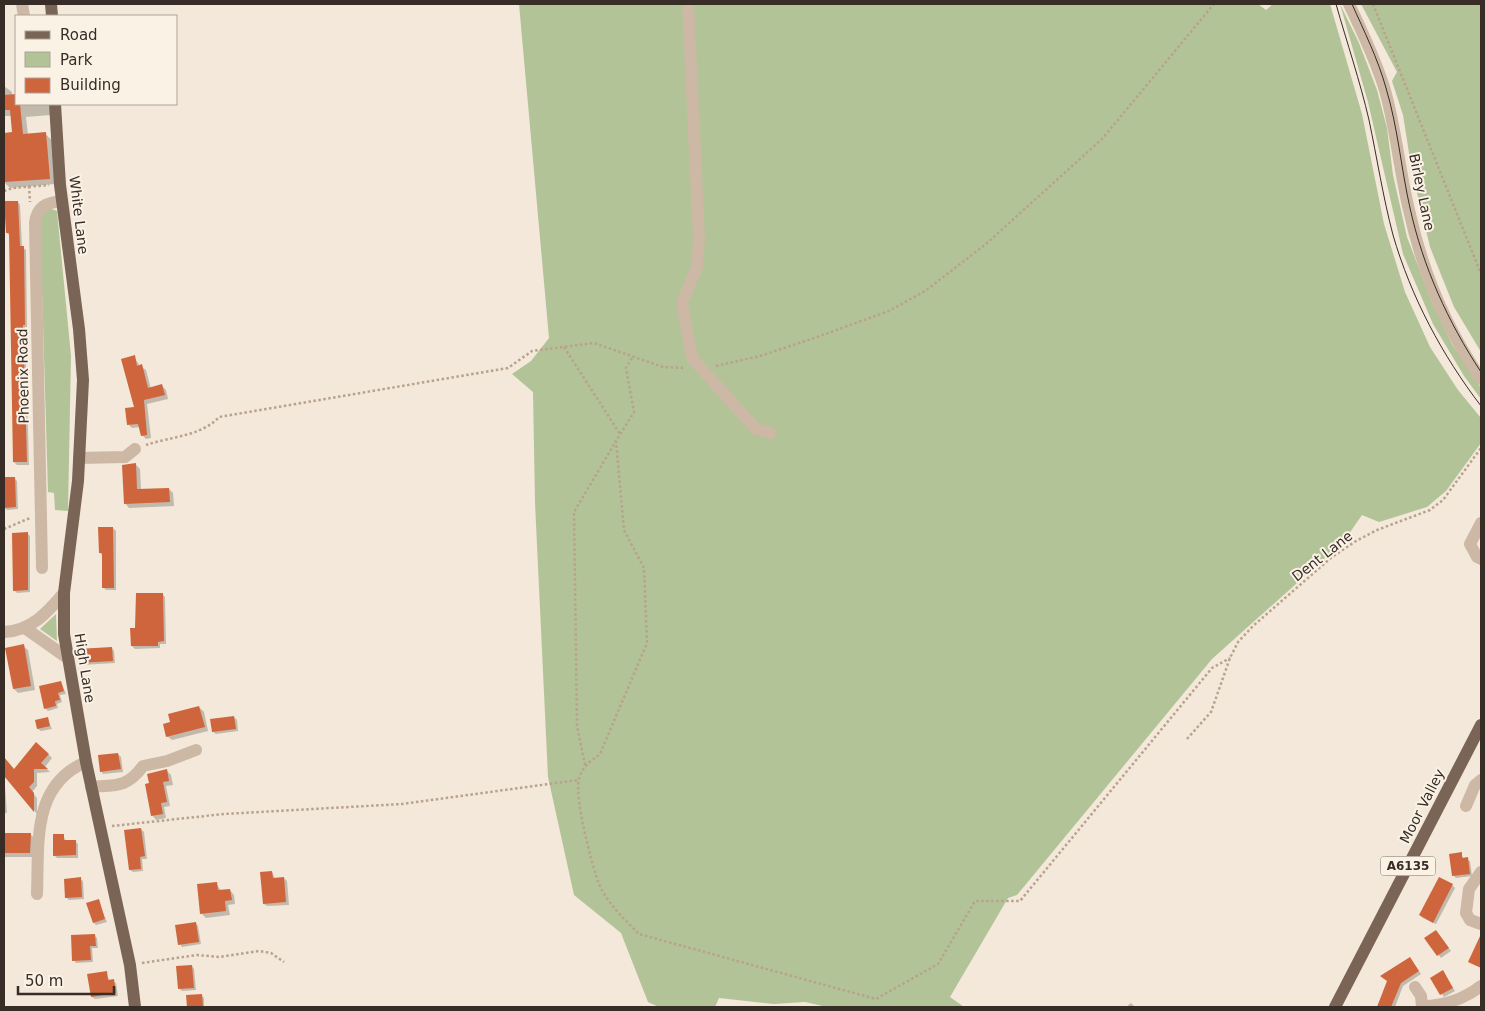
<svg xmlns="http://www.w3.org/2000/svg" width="1485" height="1011" font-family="'DejaVu Sans',sans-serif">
<rect width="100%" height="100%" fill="#f3e8d9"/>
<g fill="#b3c398">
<polygon points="519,4 1258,4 1266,10 1273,4 1330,4 1362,114 1384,224 1405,292 1430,347 1458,390 1481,418 1481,443 1446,491 1427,507 1379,522 1362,515 1344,541 1212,659 1017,895 1008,898 950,997 964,1007 827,1007 805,1002 774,1004 719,998 715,1007 659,1007 648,1002 621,933 574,895 548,777 535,503 533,392 512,374 531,361 549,338"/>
<polygon points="1340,4 1359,43 1377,90 1387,128 1393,175 1407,237 1432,302 1452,344 1481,388 1481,399 1464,376 1433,324 1403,254 1368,102"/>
<polygon points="1361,4 1481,4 1481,352 1454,307 1430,247 1412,172 1403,115 1392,81 1397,72"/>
<polygon points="49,208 57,211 71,356 68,511 55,510 54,493 48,492 40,222 44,212"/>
<polygon points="56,614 57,641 40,629"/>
</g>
<g fill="#0003">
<polygon points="4,86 12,92 12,96 16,95 16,104 50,104 51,115 26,117 28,135 45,134 52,140 55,184 10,188 4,182 4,134 13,133 12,116 4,116"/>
<polygon points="18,202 20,205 22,247 26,250 27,327 25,327 29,465 17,465 14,462 10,236 7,233"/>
<polygon points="134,357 140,366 146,370 151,389 162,386 166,390 168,399 147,404 151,438 146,439 142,435 140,427 132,428 128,424 136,409"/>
<polygon points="136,465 140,469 141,490 169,489 173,493 174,506 129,508 125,503"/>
<polygon points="4,478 14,478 17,481 18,509 7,510 4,507"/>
<polygon points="113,528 116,531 116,590 106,590 103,587 103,556 100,553"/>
<polygon points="28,534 30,536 30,592 17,593 14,590"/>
<polygon points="162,594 165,597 166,644 160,644 160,648 135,649 132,646 137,629"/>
<polygon points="23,646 28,650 35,690 18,693 14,689"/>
<polygon points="112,648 114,651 115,663 82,665 79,662"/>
<polygon points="61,682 66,694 60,695 62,702 57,704 58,708 48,711 45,708"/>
<polygon points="199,707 204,712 208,731 172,740 167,736 172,723"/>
<polygon points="234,717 237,720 238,731 216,734 213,732"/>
<polygon points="47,718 52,729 41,731 38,729"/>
<polygon points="48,754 52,758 45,767 50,772 37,773 37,786 32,792 37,798 37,814 4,774 7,813 4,813 4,766 4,769 9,765 14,770"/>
<polygon points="118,754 121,757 123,772 103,774 101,771"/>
<polygon points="167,771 171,775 173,785 166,786 170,806 164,807 166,818 156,820 152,815 150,784"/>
<polygon points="141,829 144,832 147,859 142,859 143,871 133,872 130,870"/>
<polygon points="4,835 31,835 35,839 34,857 4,857"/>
<polygon points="63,835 66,841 75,841 78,844 78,858 57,858 55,856"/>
<polygon points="1461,854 1464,859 1470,861 1472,876 1456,878 1454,876"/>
<polygon points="272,872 275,879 284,878 287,881 289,905 267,906 264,904"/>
<polygon points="80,879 83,881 84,899 69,900 66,897"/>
<polygon points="216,883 221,891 230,890 234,895 235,904 228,905 230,915 206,918 201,913"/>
<polygon points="1452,885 1455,888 1436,924 1423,918 1420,915"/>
<polygon points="98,901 107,922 96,925 94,923"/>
<polygon points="195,923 198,926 201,944 182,947 180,944"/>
<polygon points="1436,931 1451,951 1441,958 1426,938"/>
<polygon points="94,935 97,938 98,948 92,948 93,962 76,963 74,960"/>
<polygon points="1412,961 1421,974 1403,986 1395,1007 1377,1007 1388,981"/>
<polygon points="192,966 194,969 196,990 182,991 179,988"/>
<polygon points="106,973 110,981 116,983 118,996 95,999 92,997"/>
<polygon points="1445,975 1455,991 1444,997 1432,979"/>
<polygon points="201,995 204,998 204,1007 188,1007 187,996"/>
<polygon points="1131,1003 1135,1007 1126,1007"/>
</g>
<g fill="#cf653c">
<polygon points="16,94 16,104 20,104 23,134 46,132 50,179 4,182 4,133 12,132 10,110 4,110 4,95"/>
<polygon points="4,201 18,201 20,246 24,246 25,325 23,325 27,462 13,462 9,233 6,233"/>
<polygon points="135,355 137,366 142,364 148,388 162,384 165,395 144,400 147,435 141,436 138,424 127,425 125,408 134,407 121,359"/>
<polygon points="136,463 137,489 169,488 170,502 124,504 122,465"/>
<polygon points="4,477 15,477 16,507 4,508"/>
<polygon points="98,527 113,527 114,588 102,588 102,553 99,553"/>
<polygon points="28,532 28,590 13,591 12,533"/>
<polygon points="136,593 163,593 164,641 158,642 158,646 131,646 130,628 135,628"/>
<polygon points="24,644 31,686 13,689 5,648"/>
<polygon points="112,647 113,661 78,663 77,649"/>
<polygon points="61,681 64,691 58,693 60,700 55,701 56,706 44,709 39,686"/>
<polygon points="199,706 205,727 166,737 163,724 170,722 168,714"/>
<polygon points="234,716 236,729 212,732 210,719"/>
<polygon points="48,717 50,726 37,729 35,720"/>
<polygon points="36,742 49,754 41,763 48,769 34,769 34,782 29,787 34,793 34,812 4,776 4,757 14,769"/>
<polygon points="118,753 121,769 100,772 98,755"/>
<polygon points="167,769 169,781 163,782 167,802 161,803 163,814 151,816 145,784 149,783 147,774"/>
<polygon points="141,828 145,856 140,857 141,869 129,870 124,830"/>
<polygon points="4,833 31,833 30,853 4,853"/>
<polygon points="53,834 64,834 64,840 76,840 76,855 53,856"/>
<polygon points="1462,852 1462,858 1468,857 1470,874 1452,876 1449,854"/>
<polygon points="272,871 273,878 284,877 286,902 263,904 260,872"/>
<polygon points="81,877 82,897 65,898 64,879"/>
<polygon points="1439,877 1453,884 1433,923 1419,915"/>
<polygon points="217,882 218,890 230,889 232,900 225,901 226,911 200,914 197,884"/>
<polygon points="99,899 105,919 93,923 86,903"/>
<polygon points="196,922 199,942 178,945 175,925"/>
<polygon points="1436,930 1449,948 1437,956 1424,938"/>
<polygon points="95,934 96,946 90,946 91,960 72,961 71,935"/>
<polygon points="1481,934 1481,968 1468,962"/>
<polygon points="1410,957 1419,971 1401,983 1391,1007 1377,1007 1387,981 1380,976"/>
<polygon points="192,965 194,988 178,989 176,966"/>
<polygon points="1443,970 1453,988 1440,995 1430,978"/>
<polygon points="107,971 108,980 114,979 116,993 91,997 87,974"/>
<polygon points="202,994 203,1007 187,1007 186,995"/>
</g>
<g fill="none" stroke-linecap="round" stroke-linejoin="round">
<g stroke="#b8a28e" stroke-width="2.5" stroke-dasharray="2.5 2.5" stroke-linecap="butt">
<polyline points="1373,4 1481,274"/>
<polyline points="29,186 30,202"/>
<polyline points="4,191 13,188 49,185"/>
<polyline points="564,347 620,434"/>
<path d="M 632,358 L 626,368 L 634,412 L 616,441 L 624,530 L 644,568 L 647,643 L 600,754 C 590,761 582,767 579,779 C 574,798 592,865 599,884 C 608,904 624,919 639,934 L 876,999 L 938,964 L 975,901 L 1020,901 L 1212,668 L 1230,658"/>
<polyline points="716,366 760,356 817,337 889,311 925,291 986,244 1102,139 1214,4"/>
<path d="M 146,445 C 169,437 202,436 219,417 L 508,368 L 532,351 L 594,343 L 663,367 L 684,368"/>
<polyline points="4,529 30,518"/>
<polyline points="1187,739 1211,712 1230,658 1238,642 1253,626 1332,557 1356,541 1377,530 1430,510 1443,500 1481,448"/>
<polyline points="585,765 577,726 574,512 616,441"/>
<polyline points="112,826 224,814 402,804 578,780"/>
<polyline points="142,963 197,955 219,957 259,951 271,953 284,962"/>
</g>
<g stroke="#ccb8a4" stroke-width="12">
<polyline points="22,4 24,16"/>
<polyline points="688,4 699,239 697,267 682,303 692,358 756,429 770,433"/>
<path d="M 1349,4 C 1362,31 1375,59 1384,87 C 1396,127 1399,169 1409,210 C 1422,270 1446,328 1481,379"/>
<polyline points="79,458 125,457 135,449"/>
<polyline points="1481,523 1470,544 1477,557 1481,559"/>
<path d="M 42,568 L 35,223 C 37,206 46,203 62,201"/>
<polyline points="25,628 66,657"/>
<path d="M 4,632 C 31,631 47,613 64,593"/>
<path d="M 91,787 C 116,785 127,788 143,766 L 167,761 L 196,750"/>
<polyline points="1466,806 1475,785 1481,780"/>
<polyline points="1481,872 1469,889 1466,913 1470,920 1481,924"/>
<path d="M 37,894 C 39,845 31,785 86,762"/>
<polyline points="1415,987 1421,996 1422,1007"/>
<path d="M 1423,1006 C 1444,1006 1464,999 1481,986"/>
</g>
<g stroke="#7a6456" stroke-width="12">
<polyline points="51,4 52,16"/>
<polyline points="55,104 60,185 79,329 83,380 78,481 64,593 64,634 86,762 130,965 135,1007"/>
<polyline points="1335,1007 1481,725"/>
</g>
<g stroke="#372c26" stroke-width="1">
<path d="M 1336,4 C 1347,43 1360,81 1369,120 C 1377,158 1383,197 1393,235 C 1411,297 1442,355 1481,406"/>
<path d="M 1352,4 C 1364,31 1378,59 1386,88 C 1398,128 1401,168 1410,208 C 1423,267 1448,322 1481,372"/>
</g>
</g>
<g text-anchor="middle" stroke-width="4" stroke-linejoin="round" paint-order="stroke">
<rect fill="#fbf2e6" stroke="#726760" stroke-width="1" x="1380.5" y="856.5" width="55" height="19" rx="4"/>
<g font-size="12" font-weight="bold" fill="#372c26">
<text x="1408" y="870">A6135</text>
</g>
<g font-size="14" fill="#372c26" stroke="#fbf2e6">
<text transform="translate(1422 192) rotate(78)" y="5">Birley Lane</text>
<text transform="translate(79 215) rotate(83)" y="5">White Lane</text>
<text transform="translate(23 376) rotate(-91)" y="5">Phoenix Road</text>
<text transform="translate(1322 556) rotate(-38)" y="5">Dent Lane</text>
<text transform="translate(85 668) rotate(81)" y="5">High Lane</text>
<text transform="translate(1422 806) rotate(-63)" y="5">Moor Valley</text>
</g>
</g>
<rect width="1485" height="1011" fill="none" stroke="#372c26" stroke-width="10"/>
<rect x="15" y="15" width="162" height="90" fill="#fbf2e6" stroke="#ada399"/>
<rect x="25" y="31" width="25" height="8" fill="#7a6456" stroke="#ada399"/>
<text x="60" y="40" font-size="15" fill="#372c26">Road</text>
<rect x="25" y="52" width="25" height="15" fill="#b3c398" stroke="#ada399"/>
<text x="60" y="65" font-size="15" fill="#372c26">Park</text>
<rect x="25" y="78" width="25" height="15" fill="#cf653c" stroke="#ada399"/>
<text x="60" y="90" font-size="15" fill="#372c26">Building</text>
<path d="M18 986v8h96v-8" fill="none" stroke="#372c26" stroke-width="2.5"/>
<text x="25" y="986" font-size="15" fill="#372c26" stroke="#fbf2e6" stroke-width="4" paint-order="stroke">50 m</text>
</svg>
